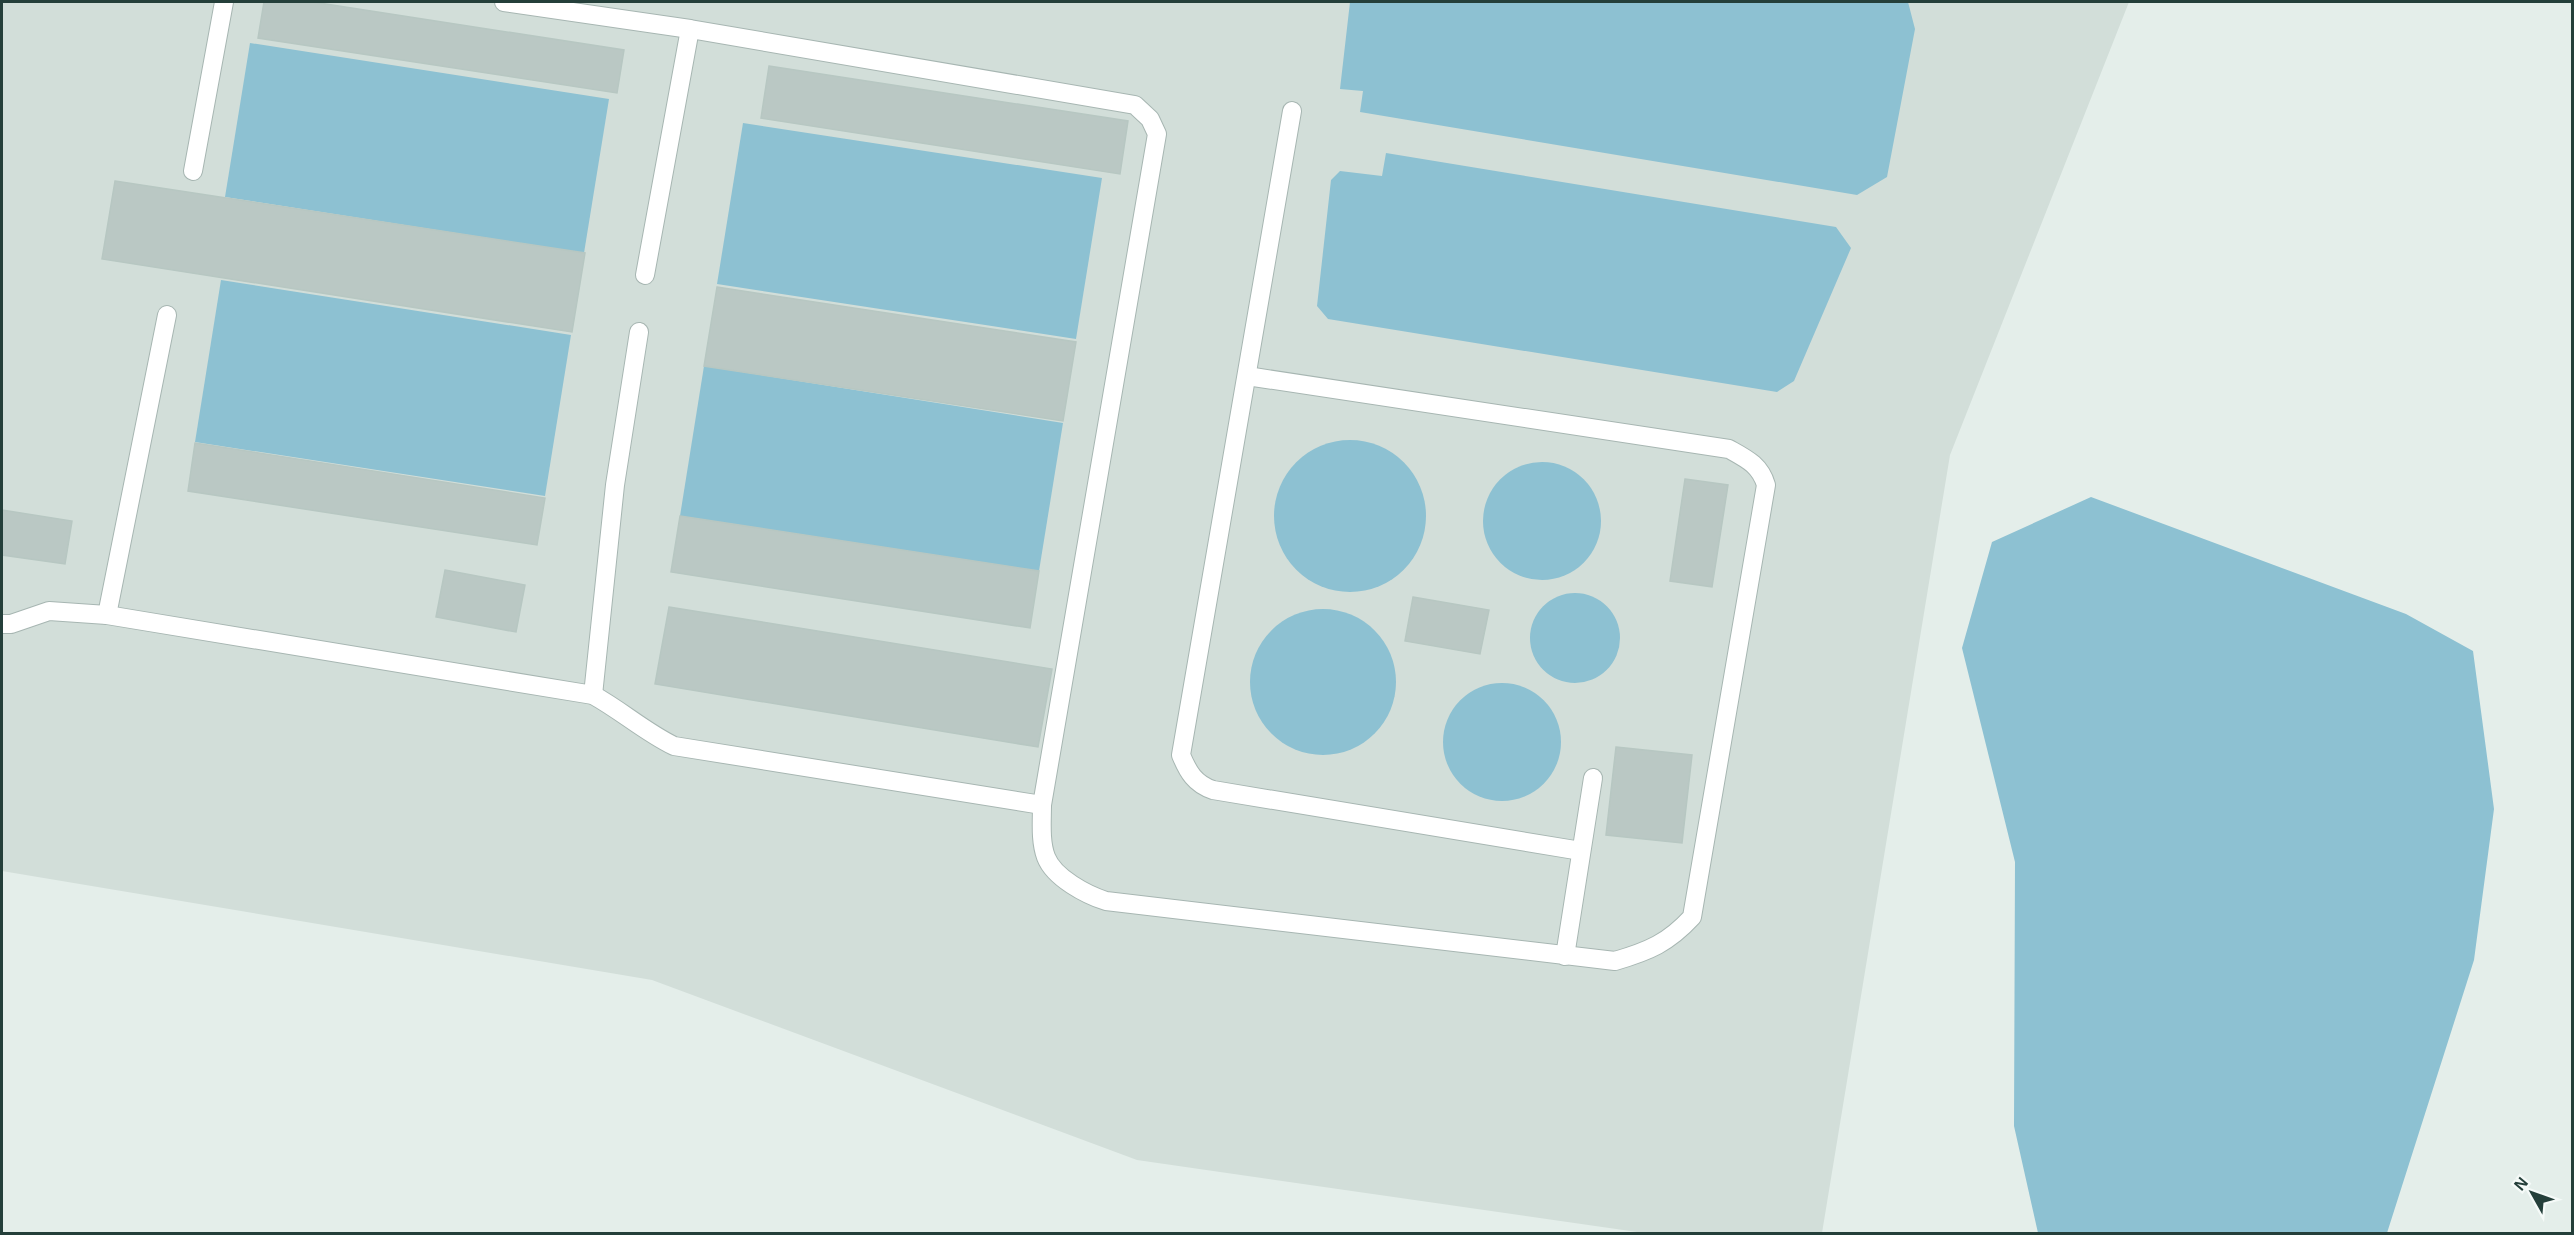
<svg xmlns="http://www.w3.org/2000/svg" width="2574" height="1235" font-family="Helvetica,sans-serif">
<rect width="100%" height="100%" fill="#e4eeea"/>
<polygon fill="#d2ded9" points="2,2 2129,2 1950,455 1822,1233 1644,1233 1137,1160 652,980 2,871"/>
<g fill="#8dc1d2">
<polygon points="1350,2 1908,2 1915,29 1887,177 1857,195 1360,112 1363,91 1340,89"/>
<polygon points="250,43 609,99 584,253 225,197"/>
<polygon points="743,123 1102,178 1076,339 717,284"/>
<polygon points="1386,153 1836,227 1851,248 1794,381 1777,392 1328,319 1317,306 1331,180 1340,171 1382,176"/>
<polygon points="221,280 571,335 545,496 195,442"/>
<polygon points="704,366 1063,423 1039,571 680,516"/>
<circle cx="1350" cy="516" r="76"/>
<circle cx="1542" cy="521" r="59"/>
<polygon points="2091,497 2406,614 2473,651 2494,809 2474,960 2387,1233 2038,1233 2014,1126 2015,862 1962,648 1992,542"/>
<circle cx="1575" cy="638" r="45"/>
<circle cx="1323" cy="682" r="73"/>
<circle cx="1502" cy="742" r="59"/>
</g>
<g fill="#bac8c4" stroke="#b7c7c2" stroke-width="1.5">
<polygon points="264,2 313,2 624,50 617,93 258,38"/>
<polygon points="769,66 1128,121 1120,174 761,118"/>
<polygon points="115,181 585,253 572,332 102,259"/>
<polygon points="717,287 1076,342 1063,421 704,366"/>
<polygon points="195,443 545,498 537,545 188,491"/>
<polygon points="1685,479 1728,485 1712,587 1670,581"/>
<polygon points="2,510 72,521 65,564 2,555"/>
<polygon points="680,516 1039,571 1030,628 671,572"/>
<polygon points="445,570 525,585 516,632 436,617"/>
<polygon points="1413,597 1489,610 1480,654 1405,641"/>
<polygon points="669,607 1052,669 1038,747 655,684"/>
<polygon points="1616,747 1692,755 1682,843 1606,835"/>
</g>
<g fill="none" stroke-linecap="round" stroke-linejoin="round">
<defs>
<g id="service">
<path d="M 504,2 L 690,29 L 1135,105 L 1150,119 L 1157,134 L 1042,805 C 1042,821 1040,841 1046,857 C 1054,878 1087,895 1106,901 L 1615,961 C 1649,951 1668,943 1692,917 L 1766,485 C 1760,465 1747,459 1729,449 L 1247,376"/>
<path d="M 1292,111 L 1181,755 C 1188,772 1195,784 1213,790 L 1581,851"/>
<polyline points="193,171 224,2"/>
<polyline points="645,275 690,29"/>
<polyline points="107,615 167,315"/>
<path d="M 2,624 L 11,624 L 49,611 L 107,615 L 593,695 C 622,711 645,732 674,746 L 1042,805"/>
<polyline points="593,695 615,485 639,332"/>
<polyline points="1565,956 1593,778"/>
</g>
</defs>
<use href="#service" stroke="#a7b6b2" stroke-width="20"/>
<use href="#service" stroke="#fff" stroke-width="18"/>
</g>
<rect width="2574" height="1235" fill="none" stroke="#243f3a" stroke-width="6"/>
<g transform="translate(2532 1193) rotate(310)" stroke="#f5faf8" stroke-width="4.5" paint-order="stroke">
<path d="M0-4.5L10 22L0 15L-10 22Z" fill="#243f3a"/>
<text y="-9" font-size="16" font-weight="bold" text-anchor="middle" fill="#243f3a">N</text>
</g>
</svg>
